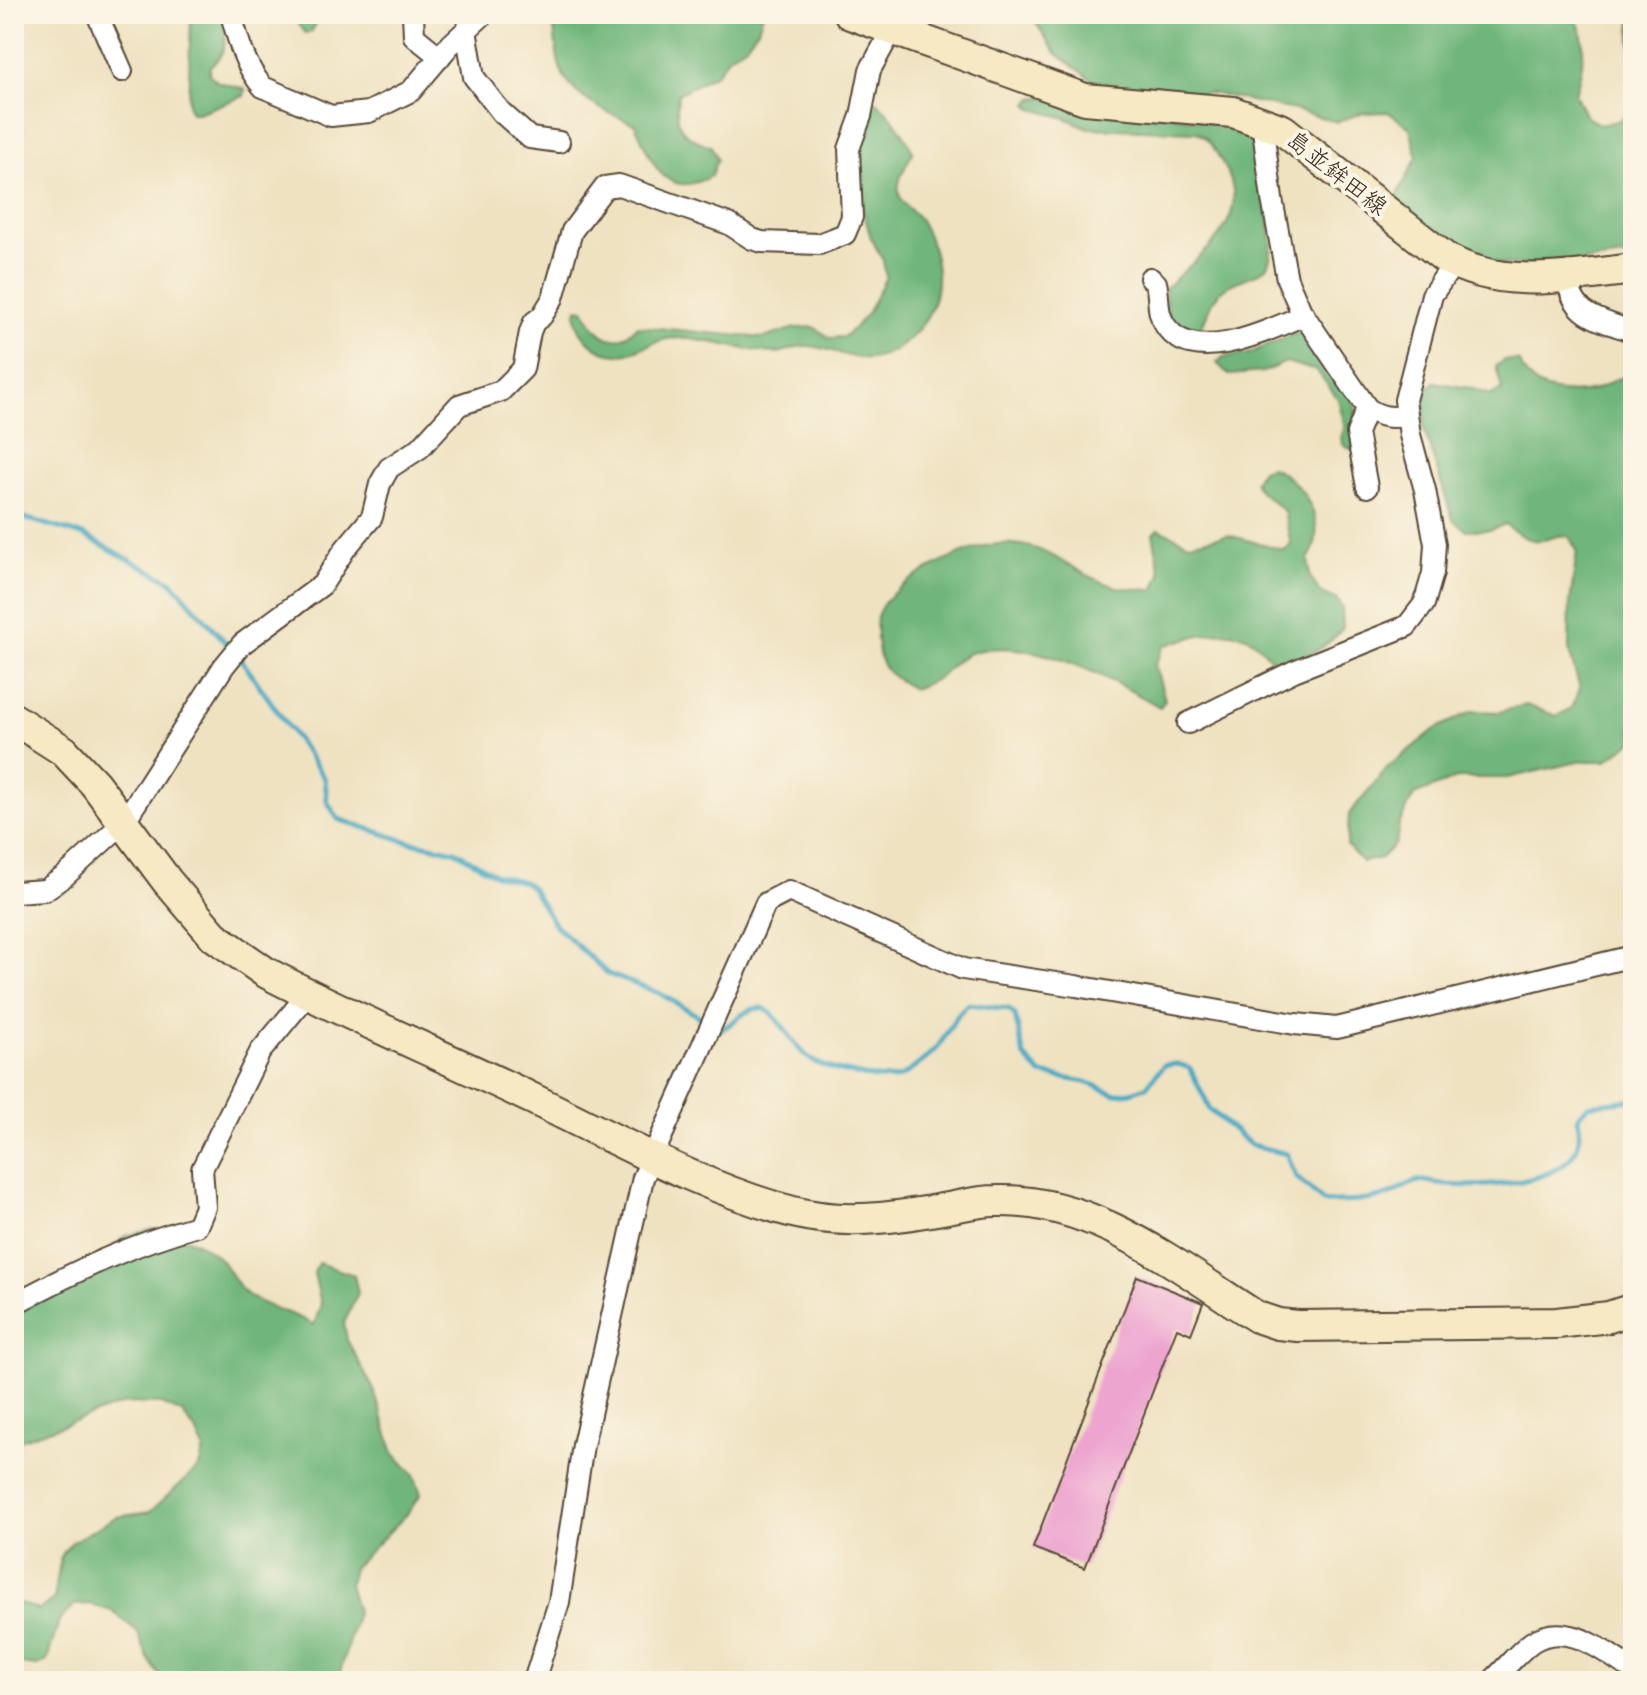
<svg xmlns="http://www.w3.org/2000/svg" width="1647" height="1695" font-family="Mynerve,'Klee One',sans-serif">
<rect width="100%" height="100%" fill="#fcf5e5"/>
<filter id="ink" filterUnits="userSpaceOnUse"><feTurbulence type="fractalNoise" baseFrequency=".0125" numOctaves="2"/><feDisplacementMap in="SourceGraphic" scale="16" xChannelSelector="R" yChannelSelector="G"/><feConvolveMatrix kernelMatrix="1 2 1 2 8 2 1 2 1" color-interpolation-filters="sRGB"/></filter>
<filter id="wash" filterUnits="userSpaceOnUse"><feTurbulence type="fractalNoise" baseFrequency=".006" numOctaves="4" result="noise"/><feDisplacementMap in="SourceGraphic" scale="32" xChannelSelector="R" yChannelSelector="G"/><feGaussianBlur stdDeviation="1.8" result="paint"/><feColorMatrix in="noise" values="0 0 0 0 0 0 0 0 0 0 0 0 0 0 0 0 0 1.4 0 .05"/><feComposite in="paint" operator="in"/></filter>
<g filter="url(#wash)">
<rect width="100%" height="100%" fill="#efe2c1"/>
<g fill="#70b67c" stroke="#56704d" stroke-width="2">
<path d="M 191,14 L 223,14 C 226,35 229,53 210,66 L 209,74 L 218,82 L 245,89 L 244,96 L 198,113 L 191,113 L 188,107 Z"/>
<polygon points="290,14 322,14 311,32 305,33"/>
<path d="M 527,14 L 763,14 L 758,29 L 745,46 L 729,56 L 716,74 L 678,94 C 675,127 679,135 711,146 L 717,159 L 711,176 C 663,203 651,159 635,124 C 609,114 569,97 560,67 C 556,55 556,41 554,29 L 542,20 Z"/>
<path d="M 1030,14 L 1571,14 C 1591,33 1582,71 1575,94 L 1586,117 L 1601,125 C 1606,123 1615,122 1620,120 C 1636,108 1630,35 1631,14 L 1633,14 L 1633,256 C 1586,261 1512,275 1468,255 C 1440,242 1417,222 1394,202 L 1417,157 L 1410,128 L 1388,112 L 1362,113 L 1337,122 L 1295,110 L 1211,93 L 1151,98 L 1091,79 L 1056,53 Z"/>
<path d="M 1040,97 L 1158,113 L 1249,129 C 1252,155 1286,250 1264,269 C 1253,278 1236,280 1225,288 C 1209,299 1206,321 1197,337 L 1191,339 L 1168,317 L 1165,289 C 1198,255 1257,221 1224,166 C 1217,153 1210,139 1197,132 L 1088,128 L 1063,117 L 1033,109 L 1028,104 L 1033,98 Z"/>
<path d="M 876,101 C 893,117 903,131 913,152 C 907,165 894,182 900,197 C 903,206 915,212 920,220 C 941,257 946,298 916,332 C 905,345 887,357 870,358 C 846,360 827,345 805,346 C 795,346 785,353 775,353 C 741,351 707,338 673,338 C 649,339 631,362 603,351 C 587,344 572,326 577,308 L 584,309 C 596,335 614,352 637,326 L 764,338 L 795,328 L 814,327 L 830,338 L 843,337 L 853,329 L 867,314 L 886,277 L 883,260 L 871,238 L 860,200 L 852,164 L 869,102 Z"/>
<polygon points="1300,331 1309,332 1355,404 1356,420 1353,450 1344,446 1341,438 1345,426 1338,399 1317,371 1286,362 1263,372 1229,375 1217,363 1223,357 1248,354"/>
<path d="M 1505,360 L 1518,361 C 1522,368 1527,377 1533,382 C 1548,394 1580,395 1597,389 C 1611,384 1617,374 1633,378 L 1633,741 L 1605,761 L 1582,761 L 1507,778 L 1457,778 L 1414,795 L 1399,824 L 1396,843 L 1381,858 L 1362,862 L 1347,846 L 1349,814 L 1388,767 L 1435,729 L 1473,711 L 1499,712 L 1526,705 L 1557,716 L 1571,708 L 1580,689 L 1569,651 L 1570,603 L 1577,551 L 1569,536 C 1558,534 1553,538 1542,540 C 1529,543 1515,532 1505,524 L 1491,530 L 1466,530 L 1453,520 L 1424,429 L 1424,393 L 1434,382 L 1470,388 L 1491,395 L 1502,390 L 1496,366 Z"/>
<path d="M 1270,467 C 1303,479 1331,526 1308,559 L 1310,577 L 1320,592 L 1336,599 L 1342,608 L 1343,628 C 1326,649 1304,658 1280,667 C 1269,659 1263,647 1252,640 C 1227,624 1190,637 1164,646 L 1155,665 L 1165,700 L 1160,707 C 1110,679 1029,633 970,653 C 955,659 948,671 936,679 C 929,683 920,686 913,689 C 888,675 878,668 877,638 C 877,631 875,621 878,614 C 889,584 960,550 990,545 C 1046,536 1071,575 1117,587 C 1128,589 1142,589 1154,590 L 1161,574 L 1153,534 L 1159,529 L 1189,543 L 1228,535 L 1284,550 L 1291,545 L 1284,511 L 1259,490 L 1254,482 L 1261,470 Z"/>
<path d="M 153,1229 C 180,1236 205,1241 224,1264 C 231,1274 237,1287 246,1294 C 267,1309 293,1312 314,1325 L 321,1304 L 314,1273 L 318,1263 L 354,1275 L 358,1293 L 344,1323 L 347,1340 L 373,1388 L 394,1453 L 414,1475 L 421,1494 L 407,1514 L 353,1568 L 349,1584 L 357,1612 L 339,1676 L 328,1681 L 163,1681 L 148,1658 L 137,1631 L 112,1611 L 90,1604 L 74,1605 L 59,1621 L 47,1661 L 37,1666 L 14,1663 L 14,1601 L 38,1610 L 54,1599 L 61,1555 L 72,1542 L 116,1517 L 150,1512 L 199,1467 L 204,1449 L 197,1433 L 182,1413 L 161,1404 L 126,1403 L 14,1442 L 14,1315 L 109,1251 L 125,1236 Z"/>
</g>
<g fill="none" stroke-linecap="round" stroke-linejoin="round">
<g stroke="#44a8c3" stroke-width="5">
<polyline points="14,515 83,535 172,582 227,644"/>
<polyline points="240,658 325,779 327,801 338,819 406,841 455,851 496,875 524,882 531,887 555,925 608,974 659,993 703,1019"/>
<path d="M 719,1030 C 736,1025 742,1007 763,1008 C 785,1020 792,1048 813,1061 C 826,1069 883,1082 897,1078 C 906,1076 931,1055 937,1048 C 948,1034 954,1014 969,1004 L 1009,1009 L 1015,1015 L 1024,1056 L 1041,1074 L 1086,1082 L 1115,1094 L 1131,1092 L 1146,1087 L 1164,1065 L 1178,1064 L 1190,1068 L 1210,1110 L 1251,1145 L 1287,1154 L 1296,1177 L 1324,1202 C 1345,1202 1370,1202 1390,1194 C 1400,1191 1408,1183 1418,1181 C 1429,1180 1438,1184 1448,1185 C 1483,1187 1561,1186 1577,1147 C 1581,1137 1579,1127 1578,1117 L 1588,1105 L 1633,1100"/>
</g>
</g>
<g id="blocks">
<polygon fill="#eda5d0" points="1137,1276 1203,1303 1191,1334 1177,1328 1085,1568 1033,1548"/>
</g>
</g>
<g filter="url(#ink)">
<use href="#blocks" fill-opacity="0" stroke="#564636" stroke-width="2"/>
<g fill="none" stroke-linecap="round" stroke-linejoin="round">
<defs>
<g id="street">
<polyline points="97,14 122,71"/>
<path d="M 231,14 C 238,40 245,67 263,87 L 331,116 L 369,112 L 411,91 L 449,46 L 484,14"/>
<polyline points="413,14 414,36 440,57"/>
<polyline points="466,30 474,77 501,112 530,138 559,142"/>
<path d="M 1262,122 L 1272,199 L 1287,279 L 1301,311 L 1367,408 C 1380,417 1391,419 1407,415"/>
<path d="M 1566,276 C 1574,319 1598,318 1633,332"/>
<path d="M 1150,278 L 1156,283 C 1160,299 1156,311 1165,325 C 1192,368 1270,330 1304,315"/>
<polyline points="1367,408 1357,433 1367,487"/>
<polyline points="1188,723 1294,671 1407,626 1424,604 1433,573 1435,544 1425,490 1410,435 1405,400 1432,295 1454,263"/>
<polyline points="14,892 45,890 65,876 124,822 224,666 242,644 322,585 345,549 372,517 380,484 389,468 420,448 459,405 501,391 523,369 530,332 534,322 542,316 553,298 572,231 605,187 619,185 729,224 752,239 762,242 819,244 845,234 852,217 849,149 861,116 870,70 892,30"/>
<path d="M 14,1304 C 73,1272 132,1244 197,1226 L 205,1207 L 202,1169 L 260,1052 L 308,994"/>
<polyline points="534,1681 559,1602 583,1445 643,1178 766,903 789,891 963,969 1076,986 1295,1024 1337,1028 1633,956"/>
<path d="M 1492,1681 C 1505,1669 1518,1652 1532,1642 C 1568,1619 1603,1652 1633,1670"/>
</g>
<g id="secondary">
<path d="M 850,14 L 1085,99 L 1233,112 L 1283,130 L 1444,257 C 1500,291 1572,276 1633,269"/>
<path d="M 14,719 L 64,751 L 95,784 L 167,881 L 214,936 L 265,972 C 353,1018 444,1056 533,1099 C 614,1138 706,1190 793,1212 C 844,1225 892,1218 942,1209 C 960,1206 978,1201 996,1201 C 1094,1198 1178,1267 1257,1317 L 1278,1324 L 1298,1326 L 1557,1323 L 1609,1317 L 1633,1309"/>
</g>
</defs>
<use href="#street" stroke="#564636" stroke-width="24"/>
<use href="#secondary" stroke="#564636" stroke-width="34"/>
<use href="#street" stroke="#fff" stroke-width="20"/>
<use href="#secondary" stroke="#f7e9c3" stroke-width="30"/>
</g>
</g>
<g text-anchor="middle" stroke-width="8" stroke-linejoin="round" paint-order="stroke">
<g font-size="24" fill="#3b2a1e" stroke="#fcf5e5">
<text transform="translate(1337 173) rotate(38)" y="8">島並鉾田線</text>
</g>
</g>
<rect width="1647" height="1695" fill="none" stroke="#fcf5e5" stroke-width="48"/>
</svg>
